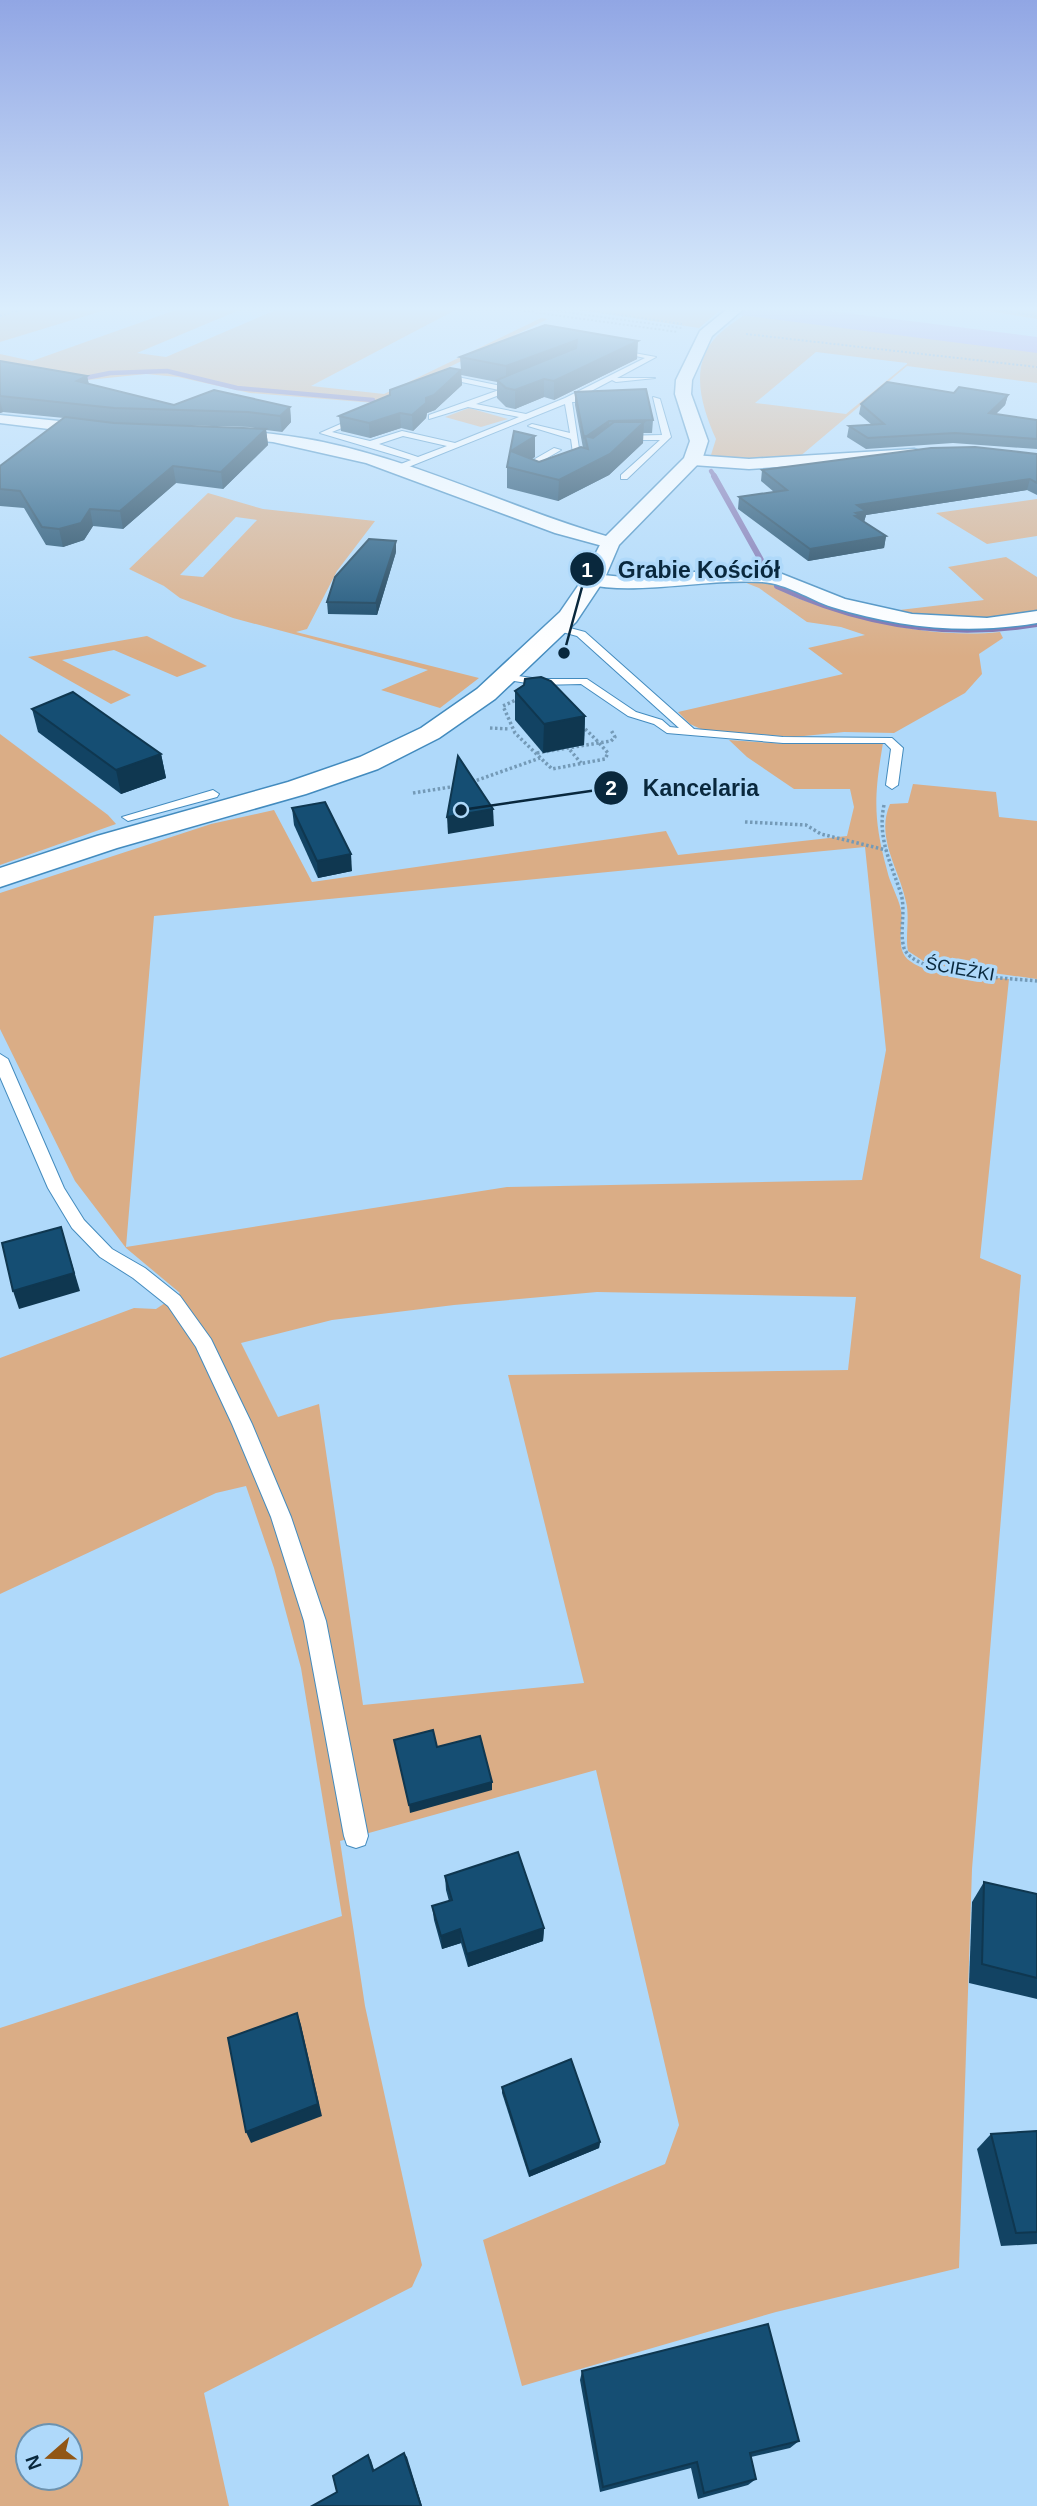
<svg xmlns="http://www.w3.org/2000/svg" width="1037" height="2506" font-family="Helvetica,sans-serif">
<rect width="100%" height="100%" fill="#afd9fa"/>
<g fill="#daad86" fill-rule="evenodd">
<polygon points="0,306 118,306 0,342"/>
<polygon points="187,306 249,306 137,353 166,357 285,306 463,306 311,386 384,394 541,318 548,319 375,403 250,393 178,377 146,374 88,380 68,388 0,402 0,354 32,361"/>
<polygon points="555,306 725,306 699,328"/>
<path d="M 756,306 L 798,306 L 788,310 L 1037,343 L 1037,383 L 907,366 L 798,458 L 718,458 L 711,455 L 716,439 C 702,407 688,366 717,336 C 728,325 744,316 756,306 ZM 816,352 L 907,363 L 907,364 L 846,414 L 755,403 Z"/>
<polygon points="958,306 1037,306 1037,319"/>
<polygon points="469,408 508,419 481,427 445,417"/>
<path d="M 208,493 L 263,509 L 375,521 L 337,571 L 307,629 L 296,632 L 479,678 L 440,708 L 381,690 L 428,670 L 233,618 L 180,598 L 164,586 L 129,569 ZM 236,517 L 257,520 L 203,577 L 180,575 Z"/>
<polygon points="1037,499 1037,536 987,544 936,513"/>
<path d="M 1006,557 L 1037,577 L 1037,611 C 980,622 948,619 891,611 L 984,600 L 948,567 Z"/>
<path d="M 736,579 C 747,580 758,580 768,583 C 778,586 787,594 797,598 C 860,621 932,639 1000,632 L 1003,638 L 979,654 L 982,674 L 965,693 L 894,733 L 844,732 L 794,737 L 703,730 L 690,724 L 678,712 L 843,674 L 808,648 L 865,635 L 841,627 L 807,622 L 759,588 Z"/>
<polygon points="147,636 207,666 177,677 114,650 62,660 131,695 111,704 28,657"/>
<polygon points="0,734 108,815 116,824 0,865"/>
<path d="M 729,740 L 786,744 L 883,743 C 874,796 873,818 887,870 C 890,884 898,896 901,910 C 904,926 894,950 910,961 C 934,979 980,976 1009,979 L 980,1258 L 1021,1275 L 972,1869 L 959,2268 L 776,2312 L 522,2386 L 483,2240 L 665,2164 L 679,2125 L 596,1770 L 340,1841 L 365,2006 L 422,2265 L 412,2287 L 204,2393 L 229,2506 L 0,2506 L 0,2028 L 342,1916 L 301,1668 L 274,1568 L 246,1486 L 216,1493 L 0,1594 L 0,1358 L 134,1308 L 156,1309 L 180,1293 L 126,1248 L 75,1181 L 0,1029 L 0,893 L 211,824 L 274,810 L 312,882 L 666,831 L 678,855 L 847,836 L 854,807 L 850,789 L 794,789 L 747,757 ZM 865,847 L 886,1050 L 862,1180 L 507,1187 L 126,1247 L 154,916 ZM 597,1292 L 856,1297 L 848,1370 L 508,1375 L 584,1683 L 363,1705 L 319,1404 L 278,1417 L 241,1343 L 332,1320 L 454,1305 ZM 28,2436 L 70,2436 L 70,2478 L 28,2478 Z"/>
<path d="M 913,784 L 996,792 L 999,817 L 1037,821 L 1037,979 L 928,964 L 908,951 C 905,936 910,918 906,902 C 900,870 875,838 890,804 L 908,803 Z"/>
</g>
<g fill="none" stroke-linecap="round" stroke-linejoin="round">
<g stroke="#7d71ae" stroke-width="4.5">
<polyline points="75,380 110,373 167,371 237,388 373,400"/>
<polyline points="711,471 715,477"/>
</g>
<g stroke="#7d71ae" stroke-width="6">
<polyline points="714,476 766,569"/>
<path d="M 777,586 C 861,625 946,639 1037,624"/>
</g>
<polygon fill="#af90de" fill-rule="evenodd" points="719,306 790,306 1037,337 1037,353 732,314 723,311"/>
<defs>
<g id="service">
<path d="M 612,349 L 656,357 L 617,378 L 655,378 L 616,382 L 612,380 L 578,398 L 580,402 L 572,402 L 580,455 L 573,453 L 571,439 L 528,426 L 532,424 L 570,433 L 565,404 L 396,472 L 393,467 L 411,460 L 320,433 L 361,415 L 364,419 L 332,432 L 370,441 L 402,431 L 455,443 L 519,417 L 468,407 L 429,419 L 429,415 L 499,390 L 443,378 L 443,374 L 506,387 L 520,383 L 520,387 L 476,404 L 526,414 L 565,398 L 645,358 L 612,351 ZM 403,436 L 447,446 L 418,457 L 379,444 Z"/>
<polygon points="653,397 660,399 671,437 627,479 621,479 621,475 660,440 621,440 618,436 662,435"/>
<polygon points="554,448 561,450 521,473 514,471"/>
<polygon points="559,625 585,632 694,729 783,737 892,738 903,748 898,785 892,789 886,785 891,749 885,743 783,743 667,733 654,724 628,716 581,684 539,685 501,679 501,675 505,674 539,679 587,679 636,712 662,720 670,727 679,728 577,636 555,630 555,626"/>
<polygon points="213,790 219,794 217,797 128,821 122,817"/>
<polygon points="0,1054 8,1059 64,1188 84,1220 112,1249 145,1268 180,1296 211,1339 252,1424 291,1517 326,1621 368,1836 365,1845 356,1848 347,1845 344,1836 304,1621 271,1517 232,1424 196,1347 168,1306 133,1278 100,1257 72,1228 48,1188 0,1077"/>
</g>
<g id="minor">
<polygon points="0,415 98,425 106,430 98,435 0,423"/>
<path d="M 222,429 C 256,432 289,435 323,442 C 423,463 517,511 616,539 L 619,543 L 610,548 L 555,533 L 366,463 L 273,442 L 217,437 L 217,431 Z"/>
<polygon points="914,449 920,451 920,457 749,469 693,465 685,460 693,455 749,459"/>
<path d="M 723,570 L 782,574 L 845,599 L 912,614 L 987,618 L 1037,611 L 1037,623 C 968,635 899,628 832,607 C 808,599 788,584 762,582 C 707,578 636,596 586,584 L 584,580 L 593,574 L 623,577 Z"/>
</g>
<polygon id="tertiary" points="731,306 747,306 712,336 692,380 691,394 708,441 702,460 619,545 604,580 576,622 495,699 439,738 378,769 306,794 117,848 0,887 0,868 97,836 288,782 360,757 421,728 477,689 560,612 582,580 603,539 684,458 690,441 675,394 676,380 700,331"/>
</defs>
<use href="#service" stroke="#438bbe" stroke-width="2"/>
<use href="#minor" stroke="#438bbe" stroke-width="3"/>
<use href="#tertiary" stroke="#438bbe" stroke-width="3"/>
<g stroke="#749ab7" stroke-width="2" stroke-dasharray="2 2" stroke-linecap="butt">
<polyline points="488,306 678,332"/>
<polyline points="521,306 682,328"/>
<polyline points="558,306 682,324"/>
<polyline points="971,306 1037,316"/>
<polyline points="0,316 34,306"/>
<polyline points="746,334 1037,367"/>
</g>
<polyline stroke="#749ab7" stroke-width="2.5" stroke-dasharray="2 2" stroke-linecap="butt" points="516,700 530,700"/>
<g stroke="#749ab7" stroke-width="3.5" stroke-dasharray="2.5 2.5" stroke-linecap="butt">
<path d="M 518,699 C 558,702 583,724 608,753 L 605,759 L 552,769 L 515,733 L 503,706 Z"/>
<polyline points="490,728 510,729"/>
<polyline points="570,750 581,763"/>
<polyline points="537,753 611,741 615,737 611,730"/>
<polyline points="472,782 540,758"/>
<polyline points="413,793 457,786"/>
<path d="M 884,805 C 877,838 891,863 901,894 C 906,911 899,931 904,948 C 914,976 1010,978 1037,981"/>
<polyline points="745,822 806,825 821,834 886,850"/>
</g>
<use href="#service" fill="#fff" fill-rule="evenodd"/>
<use href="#minor" fill="#fff" fill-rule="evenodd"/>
<use href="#tertiary" fill="#fff" fill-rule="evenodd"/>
</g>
<g fill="#124363" fill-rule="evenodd">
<polygon points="460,357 637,359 554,400 544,397 515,409 506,407 497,398 497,382 461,375 462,385 435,410 427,413 426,418 413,431 401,428 370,438 341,431 339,416 461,370"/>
<path d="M 0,361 L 87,376 L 89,384 L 174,405 L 290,407 L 291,422 L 282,432 L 266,430 L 268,445 L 223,489 L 176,483 L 123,529 L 93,526 L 84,540 L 63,547 L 46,545 L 24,508 L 0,506 L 0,466 L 64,418 L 3,412 L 0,413 ZM 175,425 L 250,427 L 259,429 Z"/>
<polygon points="575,392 653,420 652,433 643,433 643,443 609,475 558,501 507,488 507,467 535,457 531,459 539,462 583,448 575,405"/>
<polygon points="954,393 1008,395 1005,405 996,414 1037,420 1037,449 953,443 866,449 847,437 849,426 872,425 859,414 861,404"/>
<polygon points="1037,454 1037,495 1027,490 866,515 864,522 886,536 884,548 808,561 738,509 739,497 774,492 761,481 762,470"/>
<polygon points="396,552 377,615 328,614 327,602"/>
<polygon points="515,691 585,716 584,745 543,753 515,720"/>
<polygon points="32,709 161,754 166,778 121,794 38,732"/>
<polygon points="292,808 352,871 318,878 294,825"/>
<polygon points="445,1876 544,1928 543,1941 468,1967 461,1943 442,1949 434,1920 432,1906 449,1901 446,1890"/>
<polygon points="984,1882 1037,1894 1037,1999 969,1983 972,1902"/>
<polygon points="502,2087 600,2142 599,2148 529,2177 502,2093"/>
<polygon points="1037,2131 1037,2244 1001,2246 977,2149 991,2134"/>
<polygon points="582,2371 799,2441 790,2448 751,2457 756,2479 748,2485 698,2499 691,2468 600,2492 580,2380"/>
</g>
<g fill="#0f3750">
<polygon points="577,340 576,358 506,384 506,366"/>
<polygon points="638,341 637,359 554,400 554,381"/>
<polygon points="461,370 462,385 435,410 427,413 426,418 413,431 412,415 426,398"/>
<polygon points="87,376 90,392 77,381"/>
<polygon points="544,379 544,397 515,409 515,390"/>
<polygon points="1008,395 1005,405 986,423 989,413"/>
<polygon points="0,400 3,412 0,413"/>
<polygon points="290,407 291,422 282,432 280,416"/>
<polygon points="400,413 401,428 370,438 369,423"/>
<polygon points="609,421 609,434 588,448 585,437"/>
<polygon points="644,422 643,443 609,475 558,501 559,480"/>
<polygon points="266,429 268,445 223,489 221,472"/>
<polygon points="535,436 535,457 516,469 511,451"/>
<polygon points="173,466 176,483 123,529 120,511"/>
<polygon points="1030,479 1027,490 866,515 864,522 853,527 857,505"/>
<polygon points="90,509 93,526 84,540 63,547 59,529"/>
<polygon points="886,536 884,548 808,561 810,549"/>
<polygon points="396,541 396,552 377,615 376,603"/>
<polygon points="585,716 584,745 543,753 544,724"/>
<polygon points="161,754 166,778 121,794 116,770"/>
<polygon points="493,809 494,826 448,834 447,817"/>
<polygon points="351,854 352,871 318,878 317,861"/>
<polygon points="61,1227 80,1291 19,1309 13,1291"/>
<polygon points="492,1782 492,1790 410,1813 409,1805"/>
<polygon points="544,1928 543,1941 468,1967 467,1954"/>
<polygon points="460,1929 461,1943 442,1949 441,1936"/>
<polygon points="297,2013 301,2025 322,2116 251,2143 246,2132"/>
<polygon points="600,2142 599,2148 529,2177 529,2172"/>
<polygon points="404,2453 407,2457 422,2506 421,2506"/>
<polygon points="368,2455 371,2460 376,2476 373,2471"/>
</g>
<g fill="#154e73" stroke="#0f3750" stroke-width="2">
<polygon points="545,325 638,341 554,381 544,379 515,390 506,388 497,380 576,348 577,340 506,366 460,357"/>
<polygon points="0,361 87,376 77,381 174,405 214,390 290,407 280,416 248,412 114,408 0,396"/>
<polygon points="450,368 461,370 434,395 426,398 426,403 412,415 400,413 369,423 339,416 390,395 390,390"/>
<polygon points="887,382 954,393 959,387 1008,395 989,413 1037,420 1037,439 955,433 868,438 849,426 884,424 861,404"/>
<polygon points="646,389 653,420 609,421 584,438 575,392"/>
<polygon points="65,417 114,423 266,429 221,472 173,466 120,511 90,509 81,523 59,529 42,527 20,491 0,489 0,466"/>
<polygon points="614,422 644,422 610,454 559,480 507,467 514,431 535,436 511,451 539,462 581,447 588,449 585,436 593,438"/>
<polygon points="975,447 1037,454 1037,483 1030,479 857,505 866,511 856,513 860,515 855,516 886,536 810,549 739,497 787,490 762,470 931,448"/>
<polygon points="369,539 396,541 376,603 327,602 335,577"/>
<polygon points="541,677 551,681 585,716 544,724 515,691 524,685 525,679"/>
<polygon points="73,692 161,754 116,770 32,709"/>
<polygon points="458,756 493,809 447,817"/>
<polygon points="325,802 351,854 317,861 292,808"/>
<polygon points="61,1227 74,1273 13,1291 2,1243"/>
<polygon points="433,1730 437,1747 480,1736 492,1782 409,1805 394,1740"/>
<polygon points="518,1852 544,1928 467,1954 460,1929 441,1936 432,1906 452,1900 445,1876"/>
<polygon points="984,1882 1037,1894 1037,1978 982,1964"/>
<polygon points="297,2013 318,2104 246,2132 228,2038"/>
<polygon points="571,2059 600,2142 529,2172 502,2087"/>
<polygon points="1037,2131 1037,2232 1016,2233 991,2134"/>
<polygon points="768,2324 799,2441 750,2453 756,2479 704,2493 697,2462 603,2487 582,2371"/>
<polygon points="404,2453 421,2506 312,2506 337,2492 333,2476 368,2455 373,2471"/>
</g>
<linearGradient id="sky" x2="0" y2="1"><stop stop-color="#91a6e4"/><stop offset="0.47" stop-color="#dbeefd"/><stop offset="1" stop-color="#dbeefd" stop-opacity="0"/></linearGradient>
<rect width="1037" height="657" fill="url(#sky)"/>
<g text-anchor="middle" stroke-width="7" stroke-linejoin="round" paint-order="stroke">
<g font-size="18" fill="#09283d" stroke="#afd9fa">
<text transform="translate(960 969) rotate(10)" y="6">ŚCIEŻKI</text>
</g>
</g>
<path fill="none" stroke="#09283d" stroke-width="2.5" d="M564 653L587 569M461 810L611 788"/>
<g fill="#09283d" stroke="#afd9fa" stroke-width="2.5">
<circle cx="564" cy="653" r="7"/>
<circle cx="461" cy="810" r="7"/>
<circle cx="587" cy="569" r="18"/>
<circle cx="611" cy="788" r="18"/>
</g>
<g font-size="21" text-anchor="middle" font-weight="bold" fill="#fff">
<text x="587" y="577">1</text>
<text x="611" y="795">2</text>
</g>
<g font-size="23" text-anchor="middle" font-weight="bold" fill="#09283d" stroke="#afd9fa" stroke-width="7" stroke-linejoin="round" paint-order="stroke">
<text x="699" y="578">Grabie Kościół</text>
<text x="701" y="796">Kancelaria</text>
</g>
<g transform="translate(49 2457) rotate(250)"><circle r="33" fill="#afd9fa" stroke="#6d92ae" stroke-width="2"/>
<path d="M0-5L12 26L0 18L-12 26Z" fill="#915615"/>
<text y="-10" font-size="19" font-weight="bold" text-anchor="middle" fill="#09283d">N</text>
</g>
</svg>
